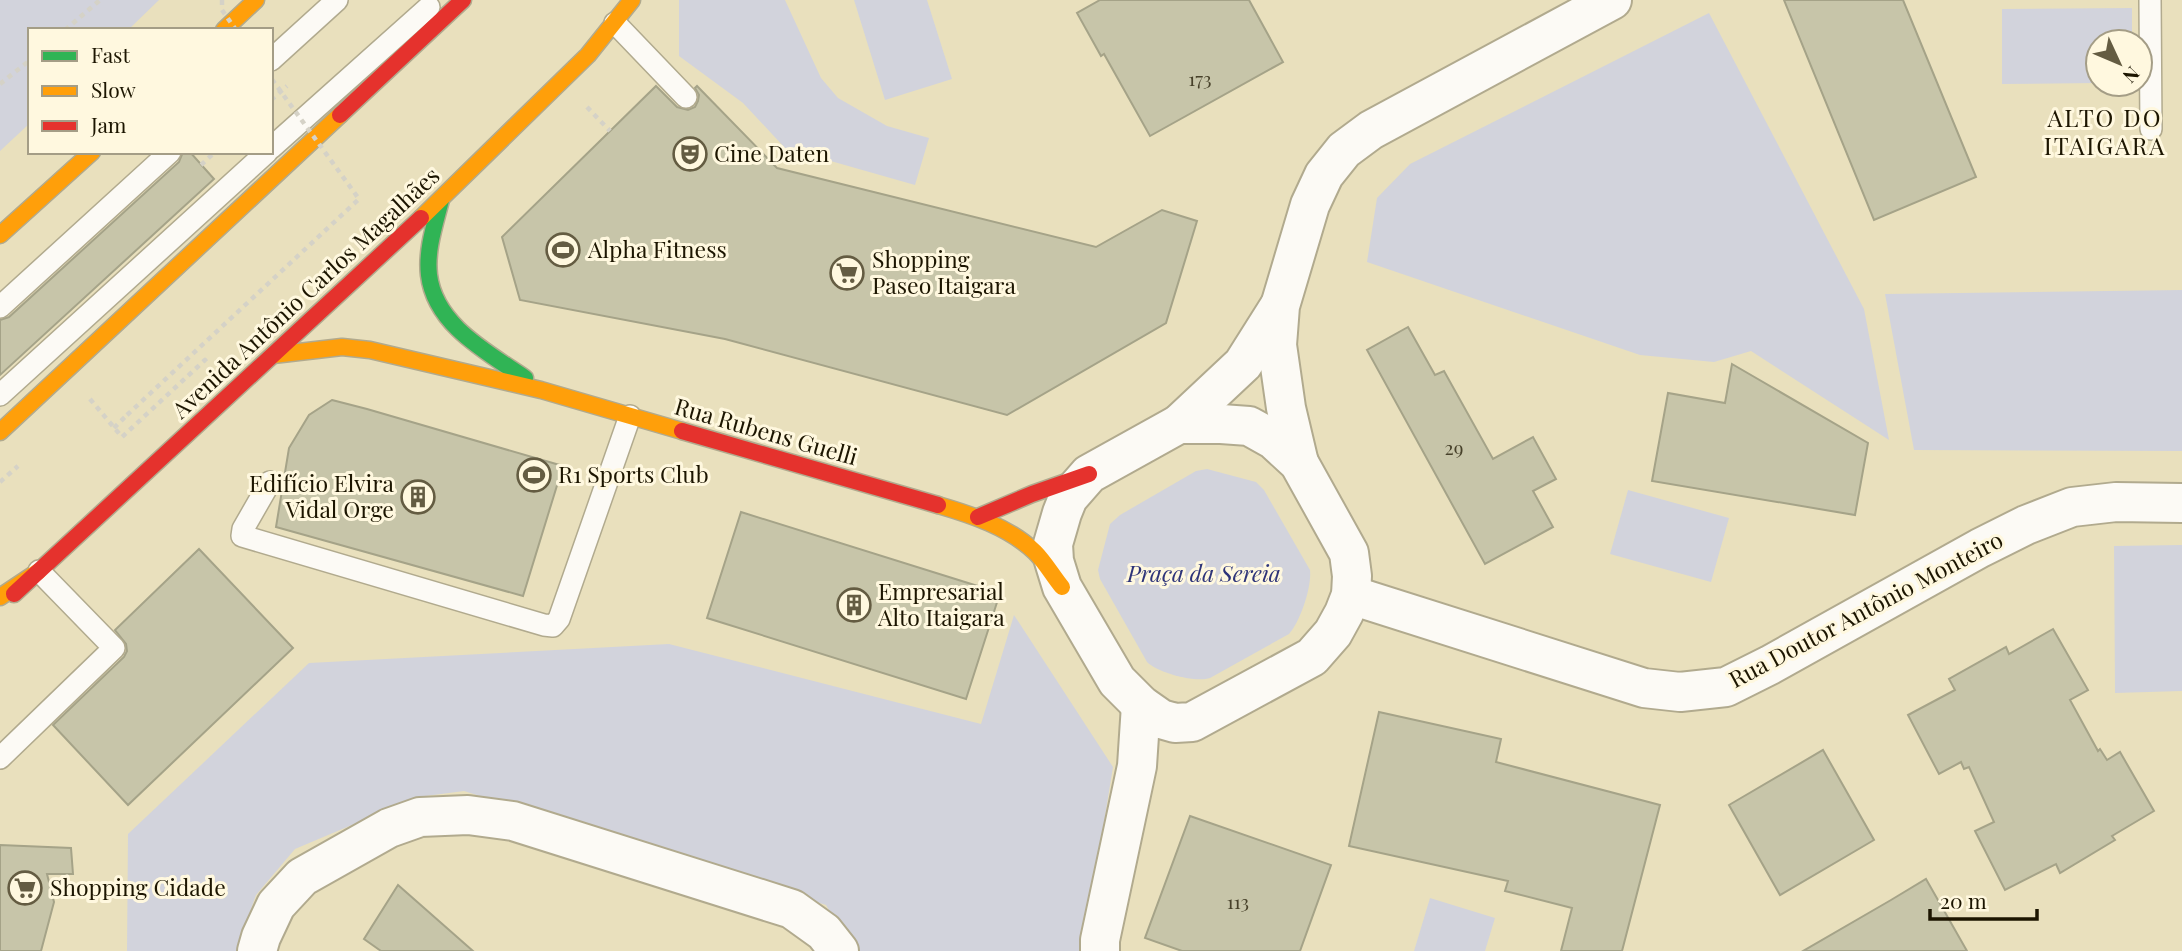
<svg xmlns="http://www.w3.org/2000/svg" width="2182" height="951" font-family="'Playfair Display',serif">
<rect width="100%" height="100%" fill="#e9e0bd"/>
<g fill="#d2d3dc">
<polygon points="0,0 159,0 128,30 30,30 30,123 0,151"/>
<polygon points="679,0 785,0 821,78 838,98 887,126 929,138 915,185 785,148 743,103 679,56"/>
<polygon points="854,0 927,0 952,79 885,100"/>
<polygon points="2132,8 2132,42 2098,42 2098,83 2002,84 2002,9"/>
<polygon points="1709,13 1864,309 1889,440 1751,351 1714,362 1640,355 1367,262 1377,198 1410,164"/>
<polygon points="2182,290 2182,451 1914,450 1885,294"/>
<path d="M 1207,469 L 1256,482 L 1264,490 L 1310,570 C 1312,587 1300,622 1289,634 L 1210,678 C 1196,683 1158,673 1147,662 L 1100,579 L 1098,570 L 1110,524 L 1120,515 L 1196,471 Z"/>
<polygon points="1628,490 1729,518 1711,582 1610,554"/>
<polygon points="2182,545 2182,691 2115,693 2114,546"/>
<polygon points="1014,615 1113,767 1083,951 853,951 826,905 464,791 418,797 295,849 256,895 236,951 127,951 128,834 309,663 669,644 981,724"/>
<polygon points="1430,898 1495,918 1485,951 1414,951"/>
</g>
<g fill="#c7c5a9" stroke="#a5a388" stroke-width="2">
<polygon points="1100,0 1249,0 1283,62 1150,136 1104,54 1101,56 1077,13"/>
<polygon points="1784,0 1903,0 1976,177 1874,220"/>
<polygon points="656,86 677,107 688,110 695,107 698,101 699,95 695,88 697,86 777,168 1096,247 1162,210 1197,221 1166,323 1007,415 725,339 520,300 502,237"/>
<polygon points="183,152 190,152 214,179 0,375 0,320 9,317 179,162"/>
<polygon points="1408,327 1435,375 1444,371 1493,459 1533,437 1556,479 1533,491 1553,527 1485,564 1367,350"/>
<polygon points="1732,364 1868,443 1855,515 1652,481 1668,393 1725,403"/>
<polygon points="332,400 367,409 563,466 523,596 276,527 289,448 309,415"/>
<polygon points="741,512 1000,593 966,699 707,618"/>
<polygon points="199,549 293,648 128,805 53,725 124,657 127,651 126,644 115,630"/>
<polygon points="2053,629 2088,690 2070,700 2098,751 2100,749 2107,760 2120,752 2154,811 2112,836 2115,840 2060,873 2056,864 2005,890 1975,831 1994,822 1969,767 1964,769 1961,762 1939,774 1908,715 1955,690 1949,679 2006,647 2009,654"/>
<polygon points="1379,712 1501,739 1496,762 1660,805 1622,951 1561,951 1572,908 1505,891 1508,881 1349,846"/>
<polygon points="1823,750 1874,840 1780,895 1729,805"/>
<polygon points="1190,816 1331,865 1300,951 1182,951 1145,938"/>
<polygon points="0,845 71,848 73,874 47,874 54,902 41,951 0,951"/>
<polygon points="1926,879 1967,951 1803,951 1891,900"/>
<polygon points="398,885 473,951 381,951 364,939"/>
</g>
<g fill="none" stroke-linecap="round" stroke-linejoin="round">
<defs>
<g id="lane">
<polyline points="2150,0 2151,129"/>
<polyline points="615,23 686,97"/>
<polyline points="271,60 337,0"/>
<polyline points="271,148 429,7"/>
<polyline points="0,307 170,152"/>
<polyline points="0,395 267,152"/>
<polyline points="270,482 243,529 242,536 544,625 553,626 559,619 630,416"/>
<polyline points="0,758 114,648 39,571"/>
</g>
<g id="street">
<polygon points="1179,424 1221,424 1249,426 1274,440 1299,463 1349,553 1352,576 1351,595 1344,613 1333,633 1312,657 1192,722 1175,723 1161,719 1141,705 1117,681 1062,587 1054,561 1053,544 1062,513 1068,498 1089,474"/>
<polyline points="1179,424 1243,364 1279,307"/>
<polyline points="1299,463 1286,408 1277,345 1280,306 1310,205 1324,175 1344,150 1371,130 1612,0"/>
<polyline points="1351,595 1644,688 1680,692 1726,687 1770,665 1980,548 2026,525 2072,507 2116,502 2182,503"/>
<polyline points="257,951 261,937 276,905 302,877 389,828 420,817 468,815 513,821 792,909 824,932 839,951"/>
<polyline points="1100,951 1100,940 1137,766 1141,705"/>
</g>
<path id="fast" d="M 441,200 C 435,224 426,250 429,275 C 435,325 487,352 525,378"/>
<g id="slow">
<polyline points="224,30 256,0"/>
<polyline points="421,218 588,55 632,0"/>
<polyline points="0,235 92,152"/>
<polyline points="273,355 342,347 370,350 541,390 682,431"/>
<polyline points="0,432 340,115"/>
<path d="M 938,505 C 972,515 1009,527 1035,552 C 1045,562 1053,576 1062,587"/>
<polyline points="0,597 39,571"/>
</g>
<g id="jam">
<polyline points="340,115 463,0"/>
<polyline points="682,431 938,505"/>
<polyline points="978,517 1032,494 1089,474"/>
<polyline points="14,594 421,218"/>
</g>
</defs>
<use href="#lane" stroke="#b1aa8e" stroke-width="24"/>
<use href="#street" stroke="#b1aa8e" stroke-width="42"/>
<use href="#fast" stroke="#b1aa8e" stroke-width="19"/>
<use href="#slow" stroke="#b1aa8e" stroke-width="19"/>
<use href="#jam" stroke="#b1aa8e" stroke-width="19"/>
<g stroke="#d5d2c7" stroke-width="4.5" stroke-dasharray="5 5" stroke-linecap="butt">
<polyline points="65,30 100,0"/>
<polyline points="0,84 30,60"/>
<polyline points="271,100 287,86"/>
<polyline points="587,107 610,131"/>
<polyline points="201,165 215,152"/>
<polyline points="90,399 122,437 205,360 209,365"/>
<polyline points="114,428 127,415"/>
<polyline points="0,482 18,466"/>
</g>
<use href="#lane" stroke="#fcfaf5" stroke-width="21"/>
<use href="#street" stroke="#fcfaf5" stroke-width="38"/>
<use href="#fast" stroke="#30b455" stroke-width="16"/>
<use href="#slow" stroke="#ff9f0a" stroke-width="16"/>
<use href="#jam" stroke="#e5322d" stroke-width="16"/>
<g stroke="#d5d2c7" stroke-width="4.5" stroke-dasharray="5 5" stroke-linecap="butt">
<polyline points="222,0 222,10 236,30"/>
<polyline points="127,415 359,199 271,78"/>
</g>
</g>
<defs>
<symbol id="theatre-ring" viewBox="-11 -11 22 22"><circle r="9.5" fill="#fff8df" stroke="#645c42" stroke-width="1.5"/><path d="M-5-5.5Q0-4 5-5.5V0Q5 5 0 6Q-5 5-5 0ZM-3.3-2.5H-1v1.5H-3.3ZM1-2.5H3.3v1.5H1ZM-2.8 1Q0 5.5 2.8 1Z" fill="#645c42"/></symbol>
<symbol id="stadium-ring" viewBox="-11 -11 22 22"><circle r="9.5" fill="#fff8df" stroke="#645c42" stroke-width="1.5"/><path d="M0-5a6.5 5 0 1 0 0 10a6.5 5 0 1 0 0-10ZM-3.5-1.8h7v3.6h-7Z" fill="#645c42"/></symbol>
<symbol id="supermarket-ring" viewBox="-11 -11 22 22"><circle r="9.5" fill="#fff8df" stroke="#645c42" stroke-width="1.5"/><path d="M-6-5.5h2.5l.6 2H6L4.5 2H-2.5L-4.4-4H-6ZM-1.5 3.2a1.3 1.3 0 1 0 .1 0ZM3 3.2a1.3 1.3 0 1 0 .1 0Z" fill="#645c42"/></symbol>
<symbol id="building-ring" viewBox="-11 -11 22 22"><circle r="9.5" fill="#fff8df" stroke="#645c42" stroke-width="1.5"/><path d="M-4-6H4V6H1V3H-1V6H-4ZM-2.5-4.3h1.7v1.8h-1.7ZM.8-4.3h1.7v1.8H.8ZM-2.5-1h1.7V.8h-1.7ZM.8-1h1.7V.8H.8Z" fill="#645c42"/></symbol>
</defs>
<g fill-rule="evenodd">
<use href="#theatre-ring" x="671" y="135" width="38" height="38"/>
<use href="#stadium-ring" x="544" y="231" width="38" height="38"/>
<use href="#supermarket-ring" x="828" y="254" width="38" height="38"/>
<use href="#stadium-ring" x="515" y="456" width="38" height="38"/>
<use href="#building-ring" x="399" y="478" width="38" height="38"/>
<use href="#building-ring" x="835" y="586" width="38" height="38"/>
<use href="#supermarket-ring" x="6" y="869" width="38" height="38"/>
</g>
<g text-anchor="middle" stroke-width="6" stroke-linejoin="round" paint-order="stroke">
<g font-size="19" fill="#47412a">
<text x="1200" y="86">173</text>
<text x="1454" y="455">29</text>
<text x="1238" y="909">113</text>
</g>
<g font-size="23" fill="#1c1500" stroke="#fff8df" text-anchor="start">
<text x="714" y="162">Cine Daten</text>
<text x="588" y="258">Alpha Fitness</text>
<text x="872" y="268">Shopping<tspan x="872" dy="26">Paseo Itaigara</tspan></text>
<text x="558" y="483">R1 Sports Club</text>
<text x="394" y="492" text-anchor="end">Edifício Elvira<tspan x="394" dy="26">Vidal Orge</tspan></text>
<text x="878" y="600">Empresarial<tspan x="878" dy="26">Alto Itaigara</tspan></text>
<text x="50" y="896">Shopping Cidade</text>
</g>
<g font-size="23" fill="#1c1500" stroke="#fff8df">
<text transform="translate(306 293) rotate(-43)" y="8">Avenida Antônio Carlos Magalhães</text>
<text transform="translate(766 432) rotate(16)" y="8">Rua Rubens Guelli</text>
<text transform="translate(1866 610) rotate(-28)" y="8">Rua Doutor Antônio Monteiro</text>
</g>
<g font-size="23" font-style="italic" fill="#2e3479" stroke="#fff8df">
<text x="1204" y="582">Praça da Sereia</text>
</g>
<g font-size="24" letter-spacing="2" fill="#1c1500" stroke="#fff8df">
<text x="2105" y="127">ALTO DO<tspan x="2105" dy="28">ITAIGARA</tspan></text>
</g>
</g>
<rect x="28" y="28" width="245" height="126" fill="#fff8df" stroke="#a49d86" stroke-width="2"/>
<rect x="42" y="51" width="35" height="10" fill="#30b455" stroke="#a49d86" stroke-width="2"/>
<text x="91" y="63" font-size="21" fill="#1c1500">Fast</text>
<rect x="42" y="86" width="35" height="10" fill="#ff9f0a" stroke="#a49d86" stroke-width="2"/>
<text x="91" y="98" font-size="21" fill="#1c1500">Slow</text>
<rect x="42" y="121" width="35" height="10" fill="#e5322d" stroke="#a49d86" stroke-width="2"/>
<text x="91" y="133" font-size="21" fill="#1c1500">Jam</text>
<g transform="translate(2119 63) rotate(134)"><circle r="33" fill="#fff8df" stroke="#a49d86" stroke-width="2"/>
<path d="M0-5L12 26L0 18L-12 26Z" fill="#645c42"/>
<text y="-10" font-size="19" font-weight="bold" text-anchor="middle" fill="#1c1500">N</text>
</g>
<path d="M1930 909v10h107v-10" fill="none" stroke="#1c1500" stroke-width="3.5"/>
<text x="1940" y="909" font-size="21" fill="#1c1500" stroke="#fff8df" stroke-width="5" paint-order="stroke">20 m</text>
</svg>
